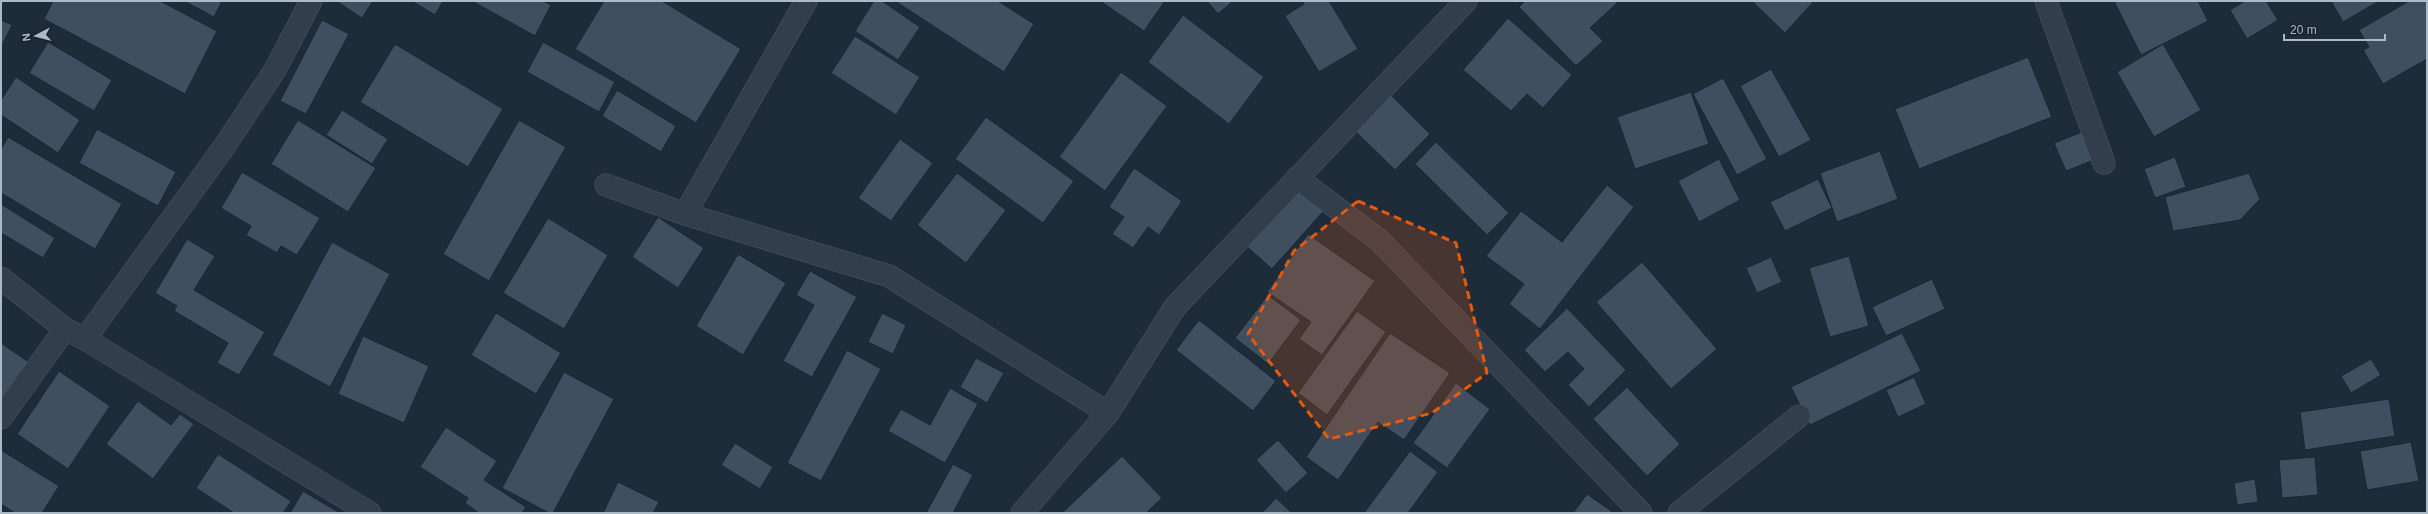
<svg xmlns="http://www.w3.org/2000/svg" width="2428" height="514" font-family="Helvetica,sans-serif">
<rect width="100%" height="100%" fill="#1e2c3a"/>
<g fill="#3f4f60" stroke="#1a2531">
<polygon points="53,1 160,1 217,31 185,94 44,19"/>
<polygon points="184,1 222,1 214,17"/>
<polygon points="336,1 373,1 362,18"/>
<polygon points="412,1 443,1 435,15"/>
<polygon points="472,1 543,1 551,5 535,36"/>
<polygon points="604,1 662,1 741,49 696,123 575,49"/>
<polygon points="874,1 882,1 920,27 898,60 855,31"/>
<polygon points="895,1 998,1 1034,24 1004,72"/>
<polygon points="1105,1 1165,1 1144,31 1103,3"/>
<polygon points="1207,1 1233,1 1218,14"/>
<polygon points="1302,1 1329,1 1358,49 1319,72 1285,16 1304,4"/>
<polygon points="1525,1 1615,1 1617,3 1590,28 1603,41 1576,66 1519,7"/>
<polygon points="1754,1 1814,1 1785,33 1753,2"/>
<polygon points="2114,1 2198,1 2208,21 2141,55"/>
<polygon points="2245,1 2266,1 2278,20 2247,39 2230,10"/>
<polygon points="2331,1 2379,1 2343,22"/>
<polygon points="2409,1 2427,1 2427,59 2383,84 2363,50 2369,47 2359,30"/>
<polygon points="1183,15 1264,77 1229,124 1148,62"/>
<polygon points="1508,18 1572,75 1543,108 1527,94 1511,111 1463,70"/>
<polygon points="1,20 12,25 1,47"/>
<polygon points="322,20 349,34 306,114 280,101"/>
<polygon points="855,36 920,77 896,115 831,73"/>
<polygon points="48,42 112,80 94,111 29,73"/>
<polygon points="543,42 615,82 599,112 527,72"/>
<polygon points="395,44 503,109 468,167 360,102"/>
<polygon points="2163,44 2201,110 2154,137 2117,72"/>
<polygon points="2028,57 2052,117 1919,169 1895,109"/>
<polygon points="1771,69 1811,140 1779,157 1740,86"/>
<polygon points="1121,72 1167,106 1105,191 1059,157"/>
<polygon points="16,77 80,120 58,153 1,115 1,100"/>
<polygon points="1723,78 1767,159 1737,175 1693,94"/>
<polygon points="617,90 676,126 661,152 602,116"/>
<polygon points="1691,92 1709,144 1635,169 1617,117"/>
<polygon points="1390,94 1430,134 1395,170 1354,130"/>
<polygon points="342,110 388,139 372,164 326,135"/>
<polygon points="986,117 1074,181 1043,223 955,159"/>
<polygon points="298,120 376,168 348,212 271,164"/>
<polygon points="519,120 566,147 489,281 443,254"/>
<polygon points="97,129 176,172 158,206 79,163"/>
<polygon points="2082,132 2094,160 2066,171 2054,143"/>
<polygon points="8,137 122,204 95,249 1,193 1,149"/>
<polygon points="900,139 933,163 891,221 858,198"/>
<polygon points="1436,142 1509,213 1487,235 1415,164"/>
<polygon points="1880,151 1898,199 1837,222 1820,173"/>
<polygon points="2175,157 2186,187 2155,198 2144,169"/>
<polygon points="1719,159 1740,200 1699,222 1678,181"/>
<polygon points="1134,168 1182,201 1159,235 1148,227 1133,248 1112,234 1124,217 1109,207"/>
<polygon points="242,172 320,218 297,255 281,246 277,253 246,235 251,226 221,208"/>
<polygon points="957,173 1006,210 966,263 917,225"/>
<polygon points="2249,173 2260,199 2240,220 2173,231 2165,197"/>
<polygon points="1818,179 1832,208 1785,231 1770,202"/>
<polygon points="1298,180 1328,206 1272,269 1243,243"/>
<polygon points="1607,185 1634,207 1540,329 1509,304 1524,284 1486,256 1521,211 1562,242"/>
<polygon points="1,204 55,238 43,258 1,233"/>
<polygon points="658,217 704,248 678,288 632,257"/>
<polygon points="548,218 608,255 564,329 503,293"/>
<polygon points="1308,234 1375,281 1322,355 1299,339 1311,322 1267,292"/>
<polygon points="187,239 215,256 194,290 265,332 239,375 217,363 228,343 174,311 177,306 155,293"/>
<polygon points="332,242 390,274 330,387 272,355"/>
<polygon points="738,254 786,283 743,355 696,326"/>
<polygon points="1849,256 1869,326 1830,337 1809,268"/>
<polygon points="1771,257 1782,282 1757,293 1746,268"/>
<polygon points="1642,262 1717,349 1671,389 1596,302"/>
<polygon points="810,271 857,297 812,377 783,361 814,305 796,295"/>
<polygon points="1932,279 1945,309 1886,336 1872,307"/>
<polygon points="1268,295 1301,320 1268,364 1235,338"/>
<polygon points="1567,308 1626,370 1589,407 1568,385 1584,369 1568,352 1545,372 1524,350"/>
<polygon points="1357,311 1386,332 1327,415 1298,393"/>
<polygon points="496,313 561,353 536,394 471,355"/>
<polygon points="882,313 906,325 893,354 868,342"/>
<polygon points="1199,320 1276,381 1253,411 1176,350"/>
<polygon points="1390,333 1450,373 1404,440 1378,422 1338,480 1306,457"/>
<polygon points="1902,333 1921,371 1810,425 1791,387"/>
<polygon points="363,336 429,366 404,423 338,394"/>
<polygon points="1,343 30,363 1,406"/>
<polygon points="847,350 881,369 821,481 787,463"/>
<polygon points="976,358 1004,373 987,403 960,387"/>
<polygon points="2371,359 2381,375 2351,393 2341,376"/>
<polygon points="59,371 110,406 68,469 17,434"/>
<polygon points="564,372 614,399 553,513 549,513 502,488"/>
<polygon points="1914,377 1926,404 1898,417 1886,390"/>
<polygon points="1456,383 1490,409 1447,468 1413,443"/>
<polygon points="1627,387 1680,444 1647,476 1593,419"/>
<polygon points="950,388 978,404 945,463 888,431 901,409 930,425"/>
<polygon points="2389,399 2395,436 2305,450 2300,412"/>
<polygon points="138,401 171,425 180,414 194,424 153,479 106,444"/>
<polygon points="446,427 497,461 484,480 526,507 522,513 479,513 465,503 468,498 420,467"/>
<polygon points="1278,440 1308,473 1286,493 1256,460"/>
<polygon points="2411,442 2419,481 2367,490 2360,451"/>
<polygon points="735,443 773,467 760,489 721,465"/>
<polygon points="1,450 59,486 42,513 15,513 1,504"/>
<polygon points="1410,451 1438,472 1408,513 1364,513"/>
<polygon points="218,454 291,501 283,513 234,513 196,488"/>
<polygon points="1122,456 1162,498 1146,513 1062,513"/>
<polygon points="2315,457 2318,495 2282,498 2279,460"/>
<polygon points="953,464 973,475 953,513 926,513"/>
<polygon points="2255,479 2258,502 2237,505 2234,483"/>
<polygon points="618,482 659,502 653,513 603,513"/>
<polygon points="303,491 340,513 290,513"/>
<polygon points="1587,494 1614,513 1573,513"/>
<polygon points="1276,498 1292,513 1262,513"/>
</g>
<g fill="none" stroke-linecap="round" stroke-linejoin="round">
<defs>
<g id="minor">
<polyline points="2046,1 2104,163"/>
<polyline points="1297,178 1379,240 1641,513"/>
<polyline points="606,185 685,214 889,276 1108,413"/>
<polyline points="685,214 806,1"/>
<polyline points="1,278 65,329 85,339 370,513"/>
<polyline points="85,339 224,147 275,70 311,1"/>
<polyline points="1,418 65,329"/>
<polyline points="1022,513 1108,413 1175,307 1466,1"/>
<polyline points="1679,513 1799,416"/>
</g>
</defs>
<use href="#minor" stroke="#4d5965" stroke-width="23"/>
<use href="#minor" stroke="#323e4b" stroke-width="22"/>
</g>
<path fill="#e8590c" fill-opacity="0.2" stroke="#e8590c" stroke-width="3" stroke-dasharray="8 5" stroke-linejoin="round" d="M 1358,201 L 1456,243 L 1487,373 L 1432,413 L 1329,439 L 1248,334 L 1294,251 Z"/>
<rect width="2428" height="514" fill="none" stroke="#acb9c7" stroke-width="4"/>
<g transform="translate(36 36) rotate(263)" stroke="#18232f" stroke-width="3" paint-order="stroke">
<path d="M0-3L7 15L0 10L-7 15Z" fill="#acb9c7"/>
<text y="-6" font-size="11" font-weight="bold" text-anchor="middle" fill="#acb9c7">N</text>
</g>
<path d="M2284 34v6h101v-6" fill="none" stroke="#acb9c7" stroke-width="2"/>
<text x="2290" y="34" font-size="12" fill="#acb9c7" stroke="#18232f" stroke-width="3" paint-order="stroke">20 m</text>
</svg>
